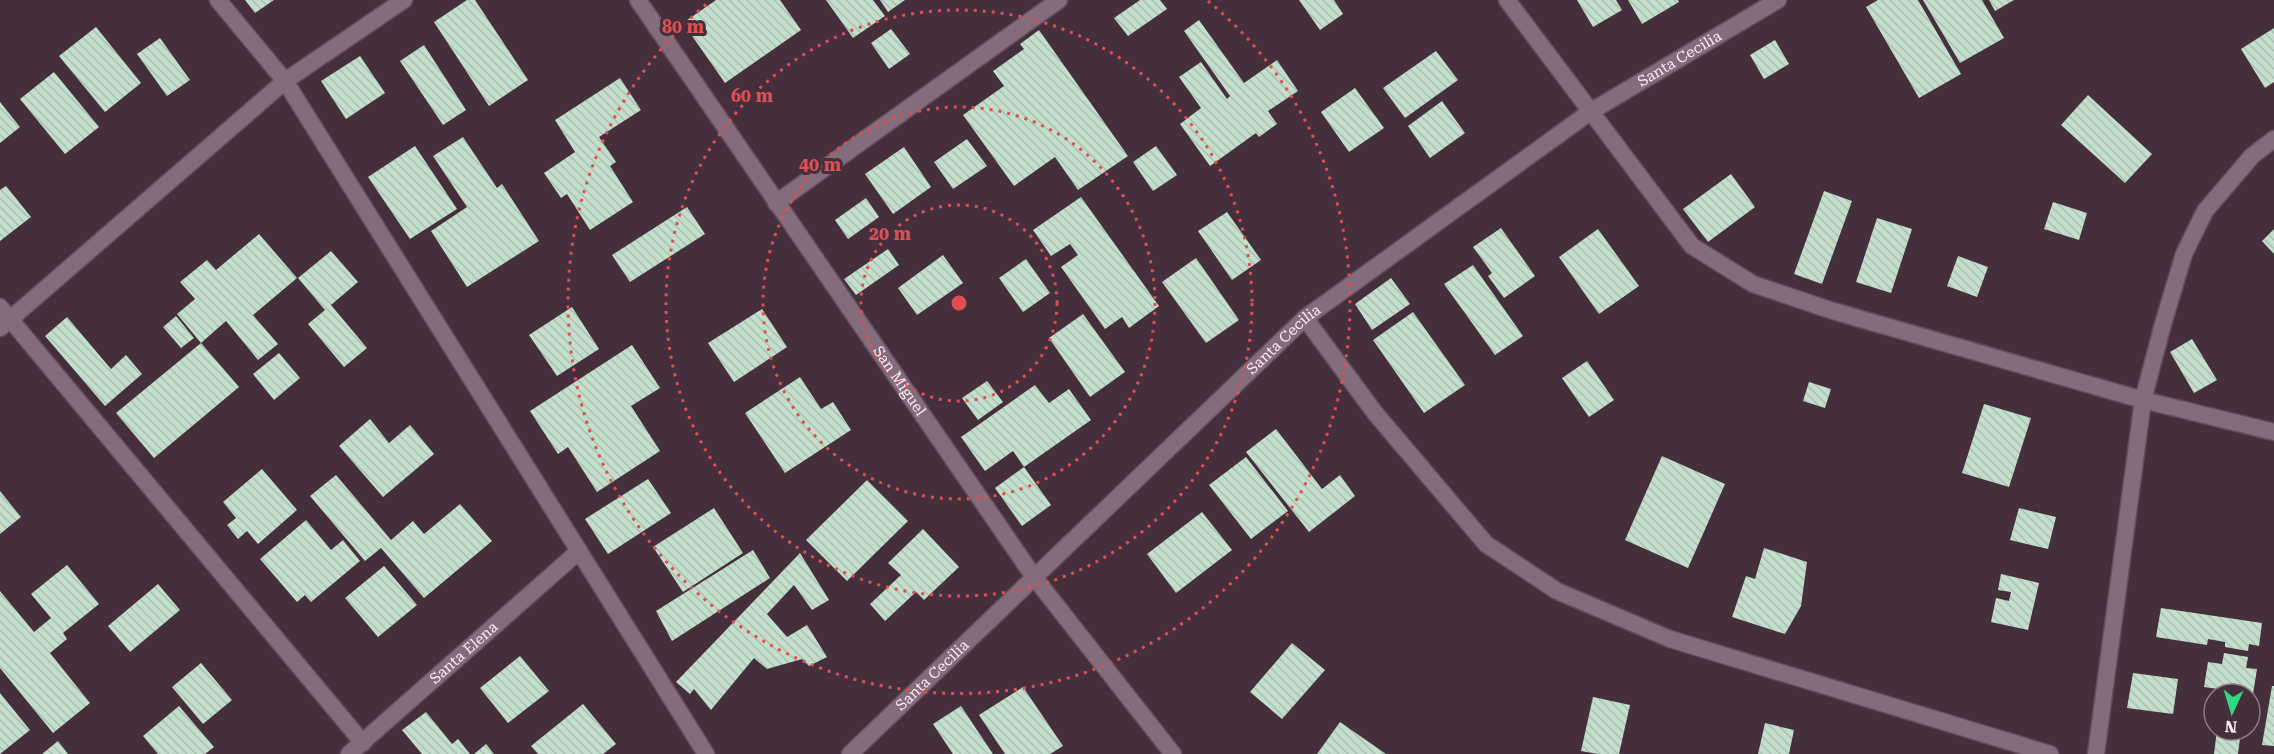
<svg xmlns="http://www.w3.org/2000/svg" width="2274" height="754" font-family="'Roboto Serif',serif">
<defs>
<pattern id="building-back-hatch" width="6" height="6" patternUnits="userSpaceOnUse" patternTransform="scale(1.5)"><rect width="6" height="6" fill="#c3dfcb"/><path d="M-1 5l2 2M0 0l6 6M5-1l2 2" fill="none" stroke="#abc0b1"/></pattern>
</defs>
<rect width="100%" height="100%" fill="#452f3d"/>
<g fill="url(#building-back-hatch)">
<polygon points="245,0 274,0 255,13"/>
<polygon points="467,0 475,0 528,80 489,106 434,22"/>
<polygon points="716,0 780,0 801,30 725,83 683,23"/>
<polygon points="826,0 873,0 885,16 853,38"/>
<polygon points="880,0 905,0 888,12"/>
<polygon points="1140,0 1160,0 1167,9 1128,36 1114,18"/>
<polygon points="1299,0 1334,0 1343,14 1320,30"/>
<polygon points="1577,0 1616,0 1622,10 1593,27"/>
<polygon points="1628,0 1678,0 1679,2 1642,24"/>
<polygon points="1878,0 1918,0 1961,74 1919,98 1866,7"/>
<polygon points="1923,0 1982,0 2004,38 1960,63"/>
<polygon points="1989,0 2014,0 1995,11"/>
<polygon points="1199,20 1244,83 1277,60 1298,91 1268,111 1277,124 1259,137 1256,133 1210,166 1180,124 1201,108 1179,77 1201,62 1227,99 1230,96 1184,31"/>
<polygon points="96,27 141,83 105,112 59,56"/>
<polygon points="2274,28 2274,82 2265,88 2241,49"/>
<polygon points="891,29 910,54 889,69 871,43"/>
<polygon points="1039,30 1128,156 1078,190 1055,157 1014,186 963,115 1004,86 993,71 1024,49 1020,44"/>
<polygon points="160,38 190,80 167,96 137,54"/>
<polygon points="1775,40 1789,64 1764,79 1750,55"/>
<polygon points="424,45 466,110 443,125 400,61"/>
<polygon points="1436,51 1458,80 1405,118 1383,88"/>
<polygon points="360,56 385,93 346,119 321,81"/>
<polygon points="54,72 99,127 65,154 20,99"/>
<polygon points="620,78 641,110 599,137 616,162 610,166 633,202 590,230 567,194 561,198 544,173 575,152 555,120"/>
<polygon points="1355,88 1384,128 1349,152 1321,112"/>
<polygon points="2088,95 2152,154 2125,183 2061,125"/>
<polygon points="1442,101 1465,133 1430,158 1408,126"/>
<polygon points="0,102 20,127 0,143"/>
<polygon points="463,137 497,188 502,184 539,241 467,287 431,231 467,207 433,156"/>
<polygon points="967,139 987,166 953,189 934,162"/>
<polygon points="415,146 457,209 410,239 368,177"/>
<polygon points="1156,146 1177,175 1153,191 1133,162"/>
<polygon points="904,147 931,187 893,214 865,174"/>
<polygon points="1731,174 1755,207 1708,242 1683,209"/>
<polygon points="6,186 31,217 0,241 0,190"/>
<polygon points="1824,191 1852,201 1822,284 1794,274"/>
<polygon points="1081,197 1159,306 1129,328 1122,317 1105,329 1061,267 1078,255 1070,244 1051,256 1033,230"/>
<polygon points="866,198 879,217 848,239 835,220"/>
<polygon points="2053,202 2087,213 2079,240 2044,229"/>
<polygon points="687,207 705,234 630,282 612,255"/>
<polygon points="1227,212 1261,260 1232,280 1198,231"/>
<polygon points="1877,218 1912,229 1891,293 1856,282"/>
<polygon points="1501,228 1535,276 1504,298 1488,276 1492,273 1473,247"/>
<polygon points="1598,229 1639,286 1599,314 1559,257"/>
<polygon points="2274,229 2274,254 2262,241"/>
<polygon points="259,234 297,278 253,315 278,344 258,360 226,321 201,343 177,314 195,299 180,282 207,260 216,270"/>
<polygon points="888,249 899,265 856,295 844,279"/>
<polygon points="331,251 358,282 331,305 367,348 344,367 308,324 325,310 298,278"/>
<polygon points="943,255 963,283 917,315 898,288"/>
<polygon points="1958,256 1988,267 1977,297 1947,286"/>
<polygon points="1196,258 1239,320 1206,343 1162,282"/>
<polygon points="1026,259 1050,293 1023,312 999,278"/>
<polygon points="1473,265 1523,336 1495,355 1444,284"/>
<polygon points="1391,278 1410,304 1372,330 1355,304"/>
<polygon points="572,307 599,349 557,376 529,335"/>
<polygon points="762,309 787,347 734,382 708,343"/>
<polygon points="1413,312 1465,385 1424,413 1373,340"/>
<polygon points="1083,314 1125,372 1090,397 1049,338"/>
<polygon points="176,316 194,338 181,348 163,327"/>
<polygon points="67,317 111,369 126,355 142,374 105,406 45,336"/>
<polygon points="2192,339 2217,380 2194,393 2170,352"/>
<polygon points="201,343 239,387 154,458 116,413"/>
<polygon points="632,345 660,388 631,406 660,451 597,492 568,447 558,454 530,411"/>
<polygon points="279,353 300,378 274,400 253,374"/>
<polygon points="1587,361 1614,400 1589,417 1562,378"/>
<polygon points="800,377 821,409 833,402 851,430 785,473 745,413"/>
<polygon points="987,381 1003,402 978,420 962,398"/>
<polygon points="1809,382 1831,389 1825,408 1803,401"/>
<polygon points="1035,385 1049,403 1069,389 1091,420 1024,467 1051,505 1022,526 995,488 1024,467 1013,451 985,471 961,437"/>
<polygon points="1984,404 2031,418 2009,487 1962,473"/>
<polygon points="370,419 389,443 410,425 434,454 383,497 339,446"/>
<polygon points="1276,429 1322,489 1340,475 1355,496 1309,532 1246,452"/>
<polygon points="1662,456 1725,484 1688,568 1625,540"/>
<polygon points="1246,457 1288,511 1251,539 1209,485"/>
<polygon points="262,469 297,510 258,544 247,531 238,539 227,525 236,518 223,502"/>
<polygon points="336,475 391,540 413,521 424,534 460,504 492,541 424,598 381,548 365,561 310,496"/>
<polygon points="648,479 671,513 608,554 585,519"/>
<polygon points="867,480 908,521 847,581 806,540"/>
<polygon points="0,491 21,517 0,534"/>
<polygon points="714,508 743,553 683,592 653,547"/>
<polygon points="2019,508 2056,517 2048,549 2010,540"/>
<polygon points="1202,512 1232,550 1176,593 1147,554"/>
<polygon points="306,520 331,550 343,540 360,561 311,602 305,595 297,602 260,559"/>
<polygon points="923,529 959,567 924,600 916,592 885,621 870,604 901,575 888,563"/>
<polygon points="1764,548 1807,562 1801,606 1785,634 1732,617 1746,576 1755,579"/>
<polygon points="753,550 770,578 672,641 656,611"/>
<polygon points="800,553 829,600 812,610 794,585 767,614 787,637 807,625 827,657 809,666 802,659 767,669 754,658 711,710 694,689 690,694 676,682"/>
<polygon points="67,565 99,604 63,633 67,639 50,653 90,703 53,733 0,668 0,591 34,632 51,618 31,594"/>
<polygon points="384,566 417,605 378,637 345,598"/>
<polygon points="2001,574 2039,583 2028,630 1991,622 1996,598 2009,601 2011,592 1998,590"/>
<polygon points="158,584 180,610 130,652 108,626"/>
<polygon points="2161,608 2262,623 2259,646 2249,644 2248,651 2225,647 2225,642 2208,639 2207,645 2156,637"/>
<polygon points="1292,643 1325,670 1282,719 1250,692"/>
<polygon points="2224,653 2248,657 2246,668 2257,669 2253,694 2204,687 2208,662 2222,664"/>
<polygon points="520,656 549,691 508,723 480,688"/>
<polygon points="201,663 232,700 203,724 172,687"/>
<polygon points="2133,673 2178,679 2173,714 2127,708"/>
<polygon points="2272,686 2274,686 2274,746 2262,745"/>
<polygon points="1023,687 1063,746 1050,754 1005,754 979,715"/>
<polygon points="0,693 30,730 0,754"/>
<polygon points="1593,697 1630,705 1619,754 1598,754 1581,751"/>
<polygon points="583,704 616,744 603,754 538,754 531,746"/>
<polygon points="179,706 214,747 205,754 158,754 143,736"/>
<polygon points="961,706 993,754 953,754 933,724"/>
<polygon points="426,712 452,744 458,739 470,754 422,754 402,730"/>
<polygon points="1340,722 1386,754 1317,754"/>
<polygon points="1765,723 1794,730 1789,754 1758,754"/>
<polygon points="2217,730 2241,730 2238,754 2214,754"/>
<polygon points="58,741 68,754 42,754"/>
<polygon points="486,744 494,754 474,754"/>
</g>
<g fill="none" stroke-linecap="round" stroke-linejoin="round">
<defs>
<g id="minor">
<polyline points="218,0 285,81 706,754"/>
<polyline points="1507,0 1692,246 1753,284 1833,311 2143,400 2274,432"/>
<polyline points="776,203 1059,0"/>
<polyline points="0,307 363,743"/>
<polyline points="1305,318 1375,413 1486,544 1557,591 1670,639 2050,754"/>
<polyline points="0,328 285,81 404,0"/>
<path id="s1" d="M 349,754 L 578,552"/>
<path id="s2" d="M 850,754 L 1305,318 L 1590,112 L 1778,0"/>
<polyline points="2096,754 2143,400 2163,324 2184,254 2205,211 2252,156 2274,139"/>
</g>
<g id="tertiary">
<path id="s3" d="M 638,0 L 1034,577 L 1173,754"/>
</g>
</defs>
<use href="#minor" stroke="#614e5a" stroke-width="19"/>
<use href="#tertiary" stroke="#614e5a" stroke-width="19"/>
<use href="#minor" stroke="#856c7c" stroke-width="16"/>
<use href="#tertiary" stroke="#856c7c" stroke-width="16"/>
</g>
<g fill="none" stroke="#dd4f51" stroke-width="3" stroke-dasharray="3 6">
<circle cx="959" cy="303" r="98"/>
<circle cx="959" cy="303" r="196"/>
<circle cx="959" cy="303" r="293"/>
<path d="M1208 1A391 391 0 1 1 710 1"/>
</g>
<g text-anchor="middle" stroke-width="6" stroke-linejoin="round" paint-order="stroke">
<g font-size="15" fill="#faebf4" stroke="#452f3d">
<text dy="5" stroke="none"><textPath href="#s2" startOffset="1086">Santa Cecilia</textPath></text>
<text dy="5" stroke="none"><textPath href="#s2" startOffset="600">Santa Cecilia</textPath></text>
<text dy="5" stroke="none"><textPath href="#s3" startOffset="462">San Miguel</textPath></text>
<text dy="5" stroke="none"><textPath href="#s1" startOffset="153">Santa Elena</textPath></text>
<text dy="5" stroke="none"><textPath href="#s2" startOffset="114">Santa Cecilia</textPath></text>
</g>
</g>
<circle cx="959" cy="303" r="9" fill="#dd4f51" stroke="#452f3d" stroke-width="3"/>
<g font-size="18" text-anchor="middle" font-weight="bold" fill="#dd4f51" stroke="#452f3d" stroke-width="6" stroke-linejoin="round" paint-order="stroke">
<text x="683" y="33">80 m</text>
<text x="752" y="102">60 m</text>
<text x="820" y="171">40 m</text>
<text x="890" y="240">20 m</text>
</g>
<g transform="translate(2232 712) rotate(184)"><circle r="28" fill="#452f3d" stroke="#8d7a86" stroke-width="1.5"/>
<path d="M0-4.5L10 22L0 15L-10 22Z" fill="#30d883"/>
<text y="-9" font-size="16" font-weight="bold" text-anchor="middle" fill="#faebf4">N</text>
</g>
</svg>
